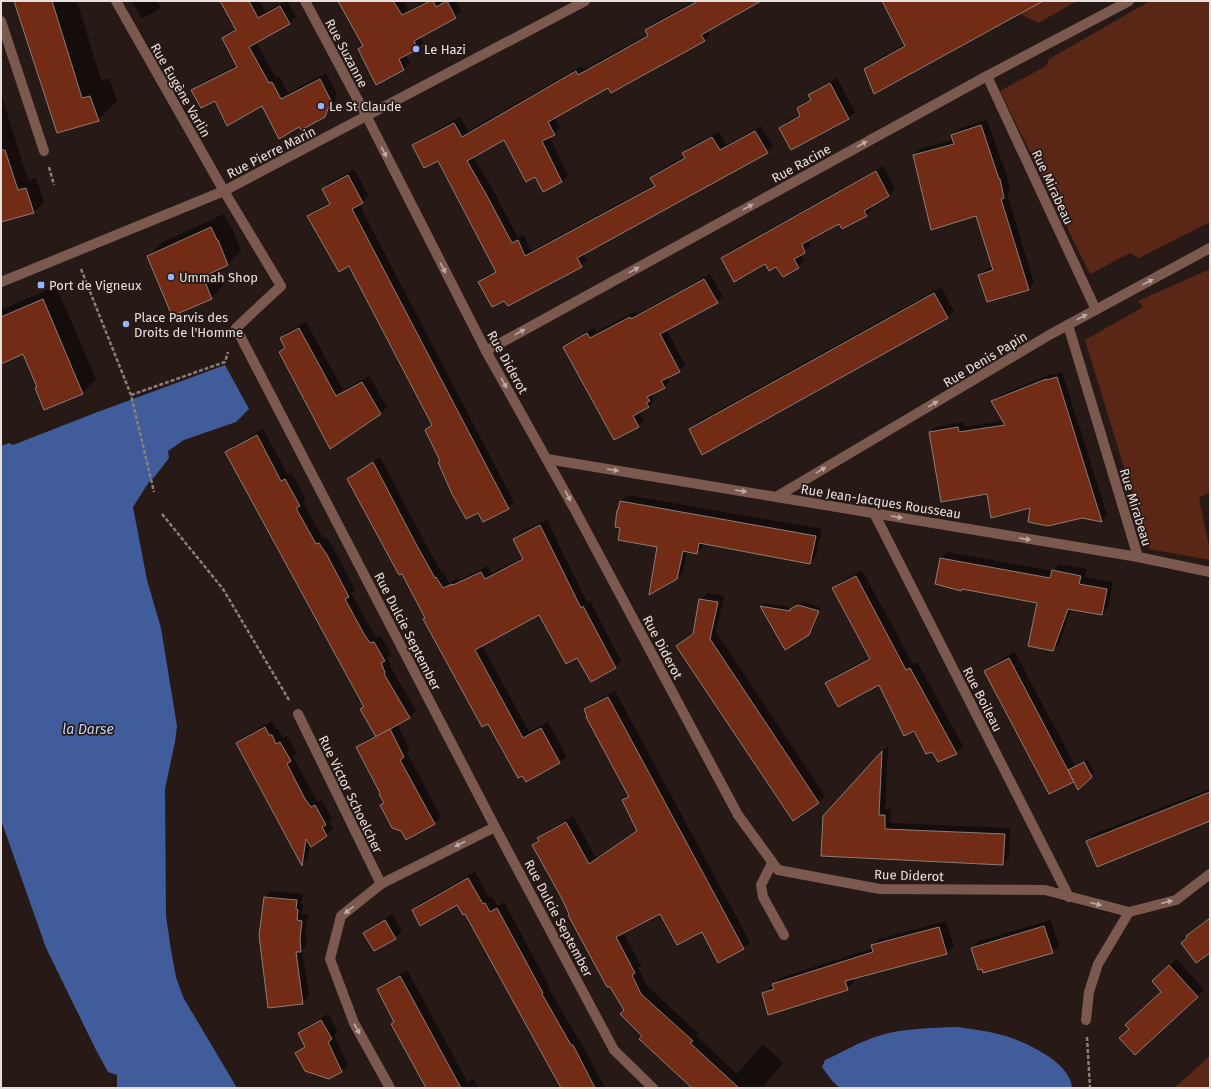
<svg xmlns="http://www.w3.org/2000/svg" width="1211" height="1089" font-family="'Fira Sans',sans-serif">
<rect width="100%" height="100%" fill="#261916"/>
<g fill="#5a2717">
<polygon points="996,1 1077,1 1038,23"/>
<polygon points="1150,1 1210,1 1210,222 1139,258 1130,253 1090,274 1000,91 1046,66 1049,59"/>
<polygon points="1210,269 1210,492 1199,498 1210,551 1210,560 1149,549 1085,340 1143,307 1138,301"/>
<polygon points="1210,1056 1210,1088 1174,1088"/>
</g>
<g fill="#405c9a">
<polygon points="225,365 249,409 236,422 184,440 168,451 169,458 156,475 149,482 133,507 147,580 161,628 177,726 175,742 165,789 166,916 171,950 176,977 183,997 237,1088 117,1088 117,1075 108,1072 95,1048 46,948 1,820 1,446 9,443 13,445 95,413"/>
<path d="M 957,1027 C 972,1029 987,1031 1002,1035 C 1024,1041 1071,1062 1072,1088 L 840,1088 L 833,1082 L 822,1067 L 825,1060 C 843,1052 859,1042 878,1036 C 904,1028 930,1028 957,1027 Z"/>
</g>
<g fill="#0007">
<polygon points="15,1 77,1 101,80 109,78 117,101 98,120 57,131"/>
<polygon points="132,1 157,1 161,8 142,19"/>
<polygon points="221,1 259,1 265,12 287,1 296,17 289,24 256,42 276,78 279,76 288,93 326,73 337,94 332,109 324,116 263,105 192,90 199,84 237,65 223,38 230,32 236,28"/>
<polygon points="339,1 404,1 408,10 426,1 456,1 461,11 455,17 420,37 423,42 417,48 405,54 410,63 404,69 377,84 359,49 364,45"/>
<polygon points="695,1 759,1 707,30 710,35 704,41 609,87 554,117 560,128 554,134 549,136 568,175 562,181 543,191 535,175 505,138 473,157 492,188 518,238 524,235 531,251 655,184 651,178 657,172 685,156 683,153 689,147 719,132 726,145 761,126 773,146 767,152 583,253 587,260 581,266 504,299 479,282 485,276 497,270 438,160 413,146 419,140 460,117 468,131 582,66 584,69 649,34 646,30 652,24"/>
<polygon points="883,1 1037,1 865,69 871,63 905,44"/>
<polygon points="837,78 855,112 848,118 780,128 786,122 801,114 798,108 804,102 811,98 810,95 816,89"/>
<polygon points="1,94 28,180 36,178 44,202 34,212 1,221"/>
<polygon points="987,120 1006,173 1010,191 1007,193 1034,283 1028,290 979,275 986,269 993,267 977,215 914,155 920,149 953,140 952,135 958,129"/>
<polygon points="883,166 895,189 889,196 871,206 873,209 866,215 840,223 808,240 811,245 800,254 804,261 798,268 722,258 728,252"/>
<polygon points="354,169 369,196 359,204 514,502 508,508 479,512 441,461 426,430 432,424 350,264 309,216 315,210 330,202 323,189 329,183"/>
<polygon points="224,214 231,228 232,227 241,251 228,264 218,269 224,284 211,298 148,256 161,243"/>
<polygon points="710,274 723,296 717,302 667,330 685,365 679,371 668,377 670,381 664,387 654,392 655,394 652,397 654,401 648,407 639,412 644,420 638,426 565,347 571,341 594,328 596,332 636,311 637,314"/>
<polygon points="56,286 96,379 82,393 38,387 23,353 1,363 1,310"/>
<polygon points="941,287 954,311 948,317 703,454 690,429 696,423"/>
<polygon points="306,322 343,390 369,376 387,407 380,414 330,448 280,352 285,346 281,338 287,332"/>
<polygon points="1062,372 1107,515 1102,521 1031,507 988,493 930,432 936,427 963,422 964,427 1004,421 992,401 998,396 1051,374 1052,375"/>
<polygon points="263,429 288,475 291,473 306,499 303,502 323,538 326,537 333,548 355,590 351,593 370,627 376,637 381,636 391,654 387,657 391,665 390,666 416,711 410,717 397,724 410,750 407,753 441,817 435,823 406,838 402,831 381,806 384,802 381,793 358,748 364,741 376,735 361,709 365,706 227,452 233,446"/>
<polygon points="380,457 422,537 441,572 443,571 449,583 458,578 459,580 488,566 491,573 523,557 514,539 520,532 547,520 587,602 590,601 621,661 615,668 578,657 539,613 482,645 529,732 548,722 566,756 560,763 526,781 489,722 426,617 402,573 348,479 354,473"/>
<polygon points="627,495 822,529 816,556 810,563 704,543 703,546 697,553 687,551 683,572 677,578 658,547 621,528 618,510 621,502"/>
<polygon points="947,552 1053,571 1059,564 1087,569 1085,577 1113,582 1108,608 1102,614 1071,609 1059,644 1053,650 1038,602 940,559"/>
<polygon points="862,570 913,664 917,662 963,746 957,753 939,761 932,751 914,729 879,683 827,683 833,677 870,657 833,588 840,582"/>
<polygon points="707,593 724,596 716,632 825,796 819,802 794,819 677,646 694,632 700,600"/>
<polygon points="802,602 821,608 812,631 786,648 761,606 764,603 793,608"/>
<polygon points="1015,652 1075,766 1088,760 1094,773 1078,789 1074,780 1050,793 986,671 992,665"/>
<polygon points="615,691 750,942 743,949 660,912 623,932 641,966 638,968 648,987 699,1034 696,1036 737,1074 763,1044 783,1063 762,1088 695,1088 643,1036 625,1010 533,845 545,832 573,816 596,858 638,830 624,801 629,795 585,710 592,703"/>
<polygon points="272,721 276,729 278,729 283,738 287,736 297,753 293,757 312,792 318,802 322,800 332,818 329,822 333,829 326,835 310,844 308,858 302,864 237,743 244,737"/>
<polygon points="888,746 885,809 891,809 891,823 1010,828 1009,858 1003,864 824,816"/>
<polygon points="1210,789 1210,820 1088,841 1094,834"/>
<polygon points="475,872 489,898 492,897 497,906 504,902 549,986 548,987 578,1039 579,1039 605,1088 563,1088 466,912 458,904 413,911 419,904"/>
<polygon points="271,891 303,894 301,903 303,904 302,914 308,915 305,932 307,945 302,950 309,996 302,1003 260,935 265,897"/>
<polygon points="392,914 402,931 395,938 364,933 371,927"/>
<polygon points="1210,918 1210,951 1187,936"/>
<polygon points="1051,920 1059,946 1052,952 972,948 979,941"/>
<polygon points="946,921 954,946 947,953 853,978 854,982 847,989 764,993 770,987 774,985 780,978 873,948 872,946 879,939"/>
<polygon points="1177,959 1204,990 1135,1054 1130,1029 1162,991 1160,975"/>
<polygon points="407,970 468,1083 474,1079 479,1088 427,1088 395,1021 378,989 385,983"/>
<polygon points="328,1014 338,1032 334,1035 348,1065 342,1071 297,1053 305,1045 299,1033 306,1027"/>
</g>
<g fill="#722c15" stroke="#8c7c77">
<polygon points="14,1 52,1 82,98 90,96 99,121 57,133"/>
<polygon points="220,1 249,1 258,18 280,6 290,24 249,47 269,83 272,82 281,99 320,79 331,101 325,117 301,130 299,127 279,139 262,106 227,126 215,101 201,108 191,90 237,67 222,38 236,30"/>
<polygon points="338,1 393,1 402,15 430,1 433,1 436,7 447,1 456,18 414,41 418,49 399,59 404,70 376,85 358,49 363,46"/>
<polygon points="698,1 761,1 701,35 705,41 611,93 608,88 548,122 555,135 542,141 562,182 543,192 535,177 526,182 504,140 467,161 486,194 512,243 518,240 525,256 655,186 650,178 685,158 682,153 712,137 720,150 755,131 768,153 577,258 582,267 508,306 504,301 492,307 478,282 496,272 438,161 424,168 412,145 454,123 462,137 576,71 578,75 648,36 645,30"/>
<polygon points="882,1 1043,1 874,94 864,69 905,46"/>
<polygon points="830,83 849,119 791,150 779,128 800,116 797,108 811,100 808,95"/>
<polygon points="981,125 999,179 1000,179 1004,198 1001,199 1029,290 987,302 978,275 993,270 976,216 931,230 913,155 954,144 951,135"/>
<polygon points="1,150 5,150 18,190 26,188 34,213 1,222"/>
<polygon points="876,171 889,196 864,211 867,216 842,229 839,224 802,244 805,253 794,259 799,268 783,277 776,267 769,271 765,264 734,282 721,258"/>
<polygon points="348,175 363,203 352,209 509,509 483,522 478,513 466,519 452,494 438,462 440,461 425,430 432,425 349,266 339,272 307,216 330,204 322,189"/>
<polygon points="211,227 217,240 218,240 228,265 203,277 212,299 172,316 147,256"/>
<polygon points="704,279 718,303 660,334 680,372 661,381 665,388 647,397 650,401 646,403 649,407 633,416 639,427 614,440 563,347 587,333 590,338 630,317 631,319"/>
<polygon points="934,293 948,318 702,455 689,429"/>
<polygon points="43,299 83,394 44,410 35,388 37,387 23,354 1,364 1,317"/>
<polygon points="299,328 336,396 362,382 381,414 330,449 279,352 285,348 280,338"/>
<polygon points="1057,377 1102,522 1082,518 1048,526 1028,522 1030,508 991,518 987,494 941,502 929,432 958,427 959,432 1005,425 991,401 1046,379 1046,380"/>
<polygon points="257,435 281,481 285,479 300,506 296,508 316,544 319,543 327,555 349,597 345,599 364,634 370,643 374,642 385,661 381,663 385,672 384,674 410,718 376,737 360,709 364,707 225,452"/>
<polygon points="373,462 416,544 435,578 436,577 443,588 452,584 453,585 481,572 485,579 523,559 513,539 540,525 581,608 583,606 616,668 591,682 577,658 566,664 539,615 475,650 523,738 541,728 560,763 526,782 522,776 518,778 488,724 482,727 423,619 425,618 402,574 399,575 347,479"/>
<polygon points="620,501 816,536 810,564 699,543 697,554 683,551 677,579 649,595 657,547 618,540 620,528 615,527 617,510 618,510"/>
<polygon points="940,558 1050,578 1052,570 1081,576 1079,584 1107,589 1102,615 1068,609 1053,651 1028,646 1037,603 962,589 961,591 935,584"/>
<polygon points="856,576 906,670 910,668 957,754 938,762 932,752 926,754 914,731 904,736 879,685 838,707 825,683 870,659 832,588"/>
<polygon points="699,599 718,602 710,639 819,803 793,821 676,646 693,634"/>
<polygon points="798,605 819,611 809,635 785,650 760,606 790,611 790,609"/>
<polygon points="1009,658 1074,782 1049,794 984,671"/>
<polygon points="608,697 744,949 718,963 702,932 677,945 660,914 616,937 635,973 632,975 641,994 693,1041 690,1043 739,1088 692,1088 639,1039 642,1036 620,1014 624,1010 610,987 607,987 568,915 569,914 561,897 532,845 539,841 537,838 566,822 589,864 637,831 622,800 629,797 586,717 587,717 584,709"/>
<polygon points="265,727 269,735 272,735 276,744 280,742 291,761 287,764 305,799 311,807 315,805 326,825 322,827 327,836 311,847 306,839 302,866 236,743"/>
<polygon points="390,729 404,757 400,760 435,824 406,840 401,831 392,828 380,805 384,803 379,794 380,793 356,747"/>
<polygon points="882,751 879,815 885,815 885,829 1005,834 1003,865 821,856 823,816"/>
<polygon points="1084,762 1092,777 1078,790 1068,770"/>
<polygon points="1210,792 1210,821 1097,867 1086,841"/>
<polygon points="468,878 483,904 485,903 490,912 497,908 543,993 542,994 571,1045 573,1045 595,1088 561,1088 465,914 463,915 457,905 420,926 412,910"/>
<polygon points="264,897 297,900 296,909 298,910 297,920 302,921 300,939 301,952 296,952 303,1004 268,1008 259,935"/>
<polygon points="1210,918 1210,953 1196,963 1181,943 1187,938 1186,936"/>
<polygon points="385,920 396,939 374,951 363,933"/>
<polygon points="1044,926 1053,953 983,973 982,969 978,970 971,948"/>
<polygon points="939,927 947,954 845,981 848,990 768,1015 762,993 774,989 772,984 873,952 871,945"/>
<polygon points="1169,965 1198,997 1135,1055 1119,1038 1129,1029 1125,1025 1161,992 1152,981"/>
<polygon points="400,976 429,1029 461,1088 426,1088 391,1024 394,1022 377,989"/>
<polygon points="321,1020 332,1039 328,1042 342,1072 329,1079 305,1071 295,1053 305,1047 298,1033"/>
</g>
<g fill="none" stroke-linecap="round" stroke-linejoin="round">
<g stroke="#897e7b" stroke-width="2.5" stroke-dasharray="4 2" stroke-linecap="butt">
<polyline points="49,167 54,185"/>
<polyline points="81,269 131,395 154,492"/>
<polyline points="131,395 222,363 225,362 228,352"/>
<polyline points="162,514 223,589 289,700"/>
<polyline points="1087,1037 1090,1088"/>
</g>
<g stroke="#7b594f" stroke-width="10">
<polyline points="1,21 44,151"/>
<polyline points="772,863 761,885 763,897 784,935"/>
</g>
<g stroke="#7b594f" stroke-width="10">
<polyline points="116,1 224,191 281,286 236,328 495,827 614,1050 653,1088"/>
<polyline points="305,1 367,117 486,351 575,510 738,815 778,870 880,889 1045,890 1129,912"/>
<polyline points="987,76 1096,310"/>
<polyline points="1068,325 1138,557"/>
<polyline points="486,351 987,76 1129,1"/>
<polyline points="547,459 1138,557 1210,572"/>
<polyline points="776,497 1051,334 1210,248"/>
<polyline points="874,513 1069,897"/>
<polyline points="298,714 381,884"/>
<polyline points="1086,1020 1089,992 1098,964 1129,912 1176,900 1210,874"/>
<polyline points="390,1088 354,1023 330,959 341,916 381,884 495,827"/>
</g>
<polyline stroke="#7b594f" stroke-width="10" points="1,282 224,191 585,1"/>
</g>
<defs><path id="oneway-solid" d="M-6-.8H1V-3.2L6.5 0L1 3.2V.8H-6Z"/></defs>
<g fill="#bdaaa4">
<use href="#oneway-solid" transform="translate(862 144) rotate(-29)"/>
<use href="#oneway-solid" transform="translate(384 152) rotate(63)"/>
<use href="#oneway-solid" transform="translate(748 207) rotate(-29)"/>
<use href="#oneway-solid" transform="translate(443 268) rotate(63)"/>
<use href="#oneway-solid" transform="translate(634 270) rotate(-29)"/>
<use href="#oneway-solid" transform="translate(1148 282) rotate(-28)"/>
<use href="#oneway-solid" transform="translate(1082 317) rotate(-28)"/>
<use href="#oneway-solid" transform="translate(520 332) rotate(-29)"/>
<use href="#oneway-solid" transform="translate(504 383) rotate(61)"/>
<use href="#oneway-solid" transform="translate(933 404) rotate(-31)"/>
<use href="#oneway-solid" transform="translate(613 470) rotate(9)"/>
<use href="#oneway-solid" transform="translate(821 470) rotate(-31)"/>
<use href="#oneway-solid" transform="translate(741 491) rotate(9)"/>
<use href="#oneway-solid" transform="translate(568 496) rotate(61)"/>
<use href="#oneway-solid" transform="translate(897 517) rotate(9)"/>
<use href="#oneway-solid" transform="translate(1025 539) rotate(9)"/>
<use href="#oneway-solid" transform="translate(460 844) rotate(153)"/>
<use href="#oneway-solid" transform="translate(1167 902) rotate(-15)"/>
<use href="#oneway-solid" transform="translate(1096 904) rotate(14)"/>
<use href="#oneway-solid" transform="translate(349 910) rotate(142)"/>
<use href="#oneway-solid" transform="translate(357 1029) rotate(61)"/>
</g>
<g fill="#95b6fd" stroke="#261916" stroke-width="1.5">
<circle cx="416" cy="49" r="4"/>
<circle cx="321" cy="106" r="4"/>
<circle cx="171" cy="277" r="4"/>
<rect x="37" y="281" width="8" height="8" rx="2"/>
<circle cx="126" cy="324" r="4"/>
</g>
<g text-anchor="middle" stroke-width="3.5" stroke-linejoin="round" paint-order="stroke">
<g font-size="13" fill="#e9e0dd" stroke="#261916" text-anchor="start">
<text x="424" y="54">Le Hazi</text>
<text x="329" y="111">Le St Claude</text>
<text x="179" y="282">Ummah Shop</text>
<text x="49" y="290">Port de Vigneux</text>
<text x="134" y="322">Place Parvis des<tspan x="134" dy="15">Droits de l'Homme</tspan></text>
</g>
<g font-size="13" fill="#e9e0dd" stroke="#261916">
<text transform="translate(347 53) rotate(62)" y="5">Rue Suzanne</text>
<text transform="translate(181 90) rotate(60)" y="5">Rue Eugène Varlin</text>
<text transform="translate(271 152) rotate(-27)" y="5">Rue Pierre Marin</text>
<text transform="translate(801 163) rotate(-29)" y="5">Rue Racine</text>
<text transform="translate(1053 187) rotate(65)" y="5">Rue Mirabeau</text>
<text transform="translate(985 359) rotate(-31)" y="5">Rue Denis Papin</text>
<text transform="translate(508 362) rotate(61)" y="5">Rue Diderot</text>
<text transform="translate(881 501) rotate(9)" y="5">Rue Jean-Jacques Rousseau</text>
<text transform="translate(1136 507) rotate(73)" y="5">Rue Mirabeau</text>
<text transform="translate(408 631) rotate(63)" y="5">Rue Dulcie September</text>
<text transform="translate(663 647) rotate(62)" y="5">Rue Diderot</text>
<text transform="translate(983 699) rotate(63)" y="5">Rue Boileau</text>
<text transform="translate(351 794) rotate(64)" y="5">Rue Victor Schoelcher</text>
<text transform="translate(909 875) rotate(2)" y="5">Rue Diderot</text>
<text transform="translate(559 918) rotate(62)" y="5">Rue Dulcie September</text>
</g>
<g font-size="14" font-style="italic" fill="#c1d3f7" stroke="#261916">
<text x="88" y="734">la Darse</text>
</g>
</g>
<rect width="1211" height="1089" fill="none" stroke="#e9e0dd" stroke-width="4"/>
</svg>
